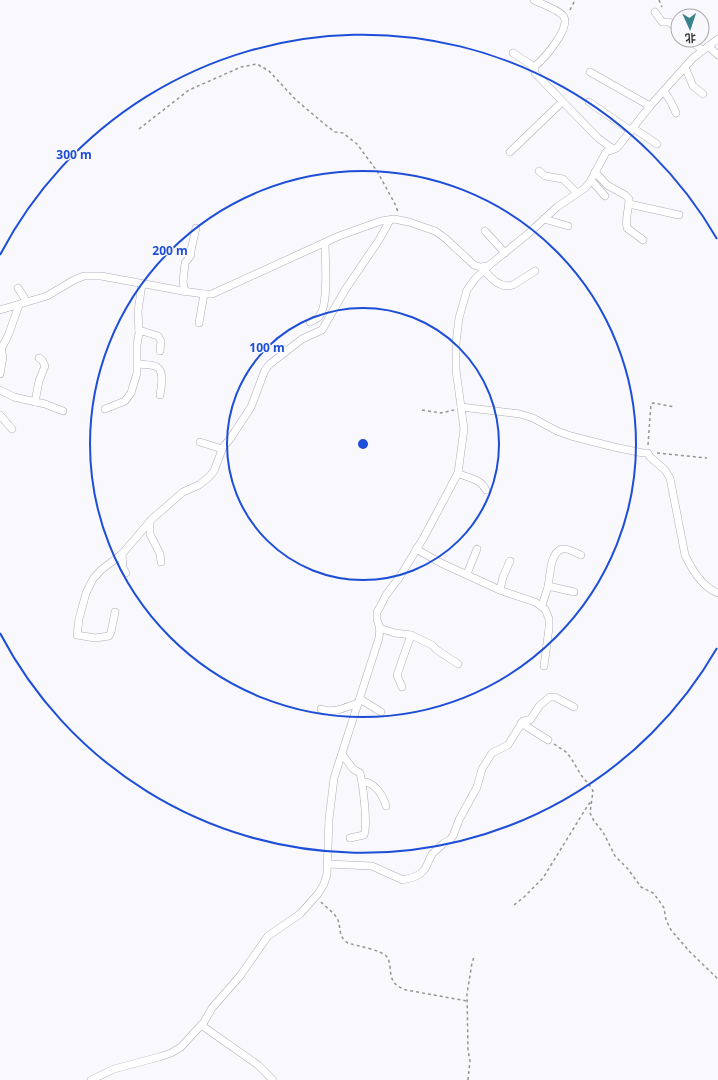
<svg xmlns="http://www.w3.org/2000/svg" width="718" height="1080" font-family="'Noto Sans','Noto Sans SC',sans-serif">
<rect width="100%" height="100%" fill="#f9f8fd"/>
<g fill="none" stroke-linecap="round" stroke-linejoin="round">
<defs>
<g id="street">
<path d="M 534,0 C 541,4 560,10 564,17 C 570,29 544,59 535,66 L 535,73 L 598,138 L 613,149"/>
<polyline points="655,12 662,22 669,22 678,29"/>
<polyline points="690,40 702,50"/>
<polyline points="708,46 718,55"/>
<polyline points="513,53 530,64 534,69"/>
<polyline points="685,67 693,86 703,94"/>
<polyline points="590,72 650,106"/>
<polyline points="664,91 671,102 676,113"/>
<polyline points="589,102 631,131"/>
<polyline points="633,128 657,144"/>
<polyline points="510,152 562,102"/>
<polyline points="539,171 545,176 563,179 577,193"/>
<path d="M 595,172 L 607,185 L 625,195 L 629,199 C 629,209 625,218 627,228 L 643,240"/>
<polyline points="591,180 605,196"/>
<polyline points="629,204 679,215"/>
<polyline points="544,219 568,226"/>
<polyline points="485,231 505,253"/>
<path d="M 484,270 C 491,279 501,289 513,285 L 535,271"/>
<polyline points="18,288 27,302"/>
<polyline points="185,292 183,282 185,263 191,255 191,250 196,228"/>
<polyline points="0,310 47,296 74,280 84,276 101,276 183,291 204,294 212,294 339,236 381,221 394,219 409,222 435,231 445,238 474,265 480,267 488,266"/>
<path d="M 310,322 C 314,320 318,319 320,315 C 329,303 325,258 325,243"/>
<polyline points="199,323 204,294"/>
<polyline points="139,330 158,336 161,341 160,351"/>
<polyline points="0,351 8,336 19,305"/>
<path d="M 138,364 C 143,365 152,364 157,367 C 165,372 161,388 160,395"/>
<polyline points="0,374 3,357 1,349"/>
<polyline points="0,390 14,397 45,404 63,411"/>
<polyline points="35,402 39,381 45,366 42,360 39,358"/>
<path d="M 461,407 L 520,414 L 533,418 L 557,431 L 571,436 L 614,447 L 643,453 L 648,453 L 650,457 L 665,470 L 670,478 L 685,555 C 692,570 702,587 718,593"/>
<polyline points="105,409 125,401 131,393 137,373 137,345 139,333 138,311 142,284"/>
<polyline points="0,415 12,429"/>
<polyline points="200,442 222,449"/>
<path d="M 458,473 C 469,479 480,478 486,490"/>
<polyline points="150,521 150,534 160,554 161,562"/>
<polyline points="416,549 441,563 502,591 535,602 545,609 549,619 549,628 544,666"/>
<polyline points="122,554 123,568 126,573"/>
<polyline points="467,574 477,549"/>
<polyline points="548,586 574,592"/>
<polyline points="500,590 503,577 510,561"/>
<path d="M 542,605 C 544,599 546,593 548,587 C 550,577 550,552 562,549 C 568,548 575,552 581,555"/>
<polyline points="115,612 111,632 109,636 95,638 77,635 79,619 86,593 93,579 101,570 122,554 152,519 183,492 199,485 209,477 214,471 223,447 230,439 251,407 265,370 270,364 302,339 322,330 345,290 379,240 390,220"/>
<polyline points="379,628 395,633 411,635 432,645 437,650 458,664"/>
<polyline points="402,687 397,675 411,635"/>
<polyline points="360,699 381,712"/>
<path d="M 321,709 C 334,714 346,707 358,703"/>
<polyline points="521,723 548,740"/>
<path d="M 342,754 L 353,769 L 360,773 C 363,785 368,825 364,835 L 350,838"/>
<path d="M 362,782 C 374,781 383,795 386,806"/>
<polyline points="328,864 372,866 403,880 414,877 420,874 425,869 432,854 444,843 450,840 453,836 459,820 477,787 482,769 492,753 508,745 523,721 530,720 540,705 550,697 555,697 574,707"/>
<polyline points="201,1025 258,1065 273,1080"/>
<polyline points="91,1080 114,1069 159,1057 171,1053 181,1047 204,1022 212,1008 240,976 268,936 300,914 318,894 324,884 327,874 329,819 334,778 379,638 380,628 377,620 377,612 381,605 386,595 399,578 424,537 458,473 464,429 456,370 456,343 459,318 467,290 475,279 487,267 529,233 557,207 585,188 590,182 606,152 617,148 650,106 693,58 718,39"/>
</g>
</defs>
<use href="#street" stroke="#afacb9" stroke-width="8"/>
<g stroke="#949398" stroke-width="1.5" stroke-dasharray="3 3" stroke-linecap="butt">
<polyline points="659,0 662,7"/>
<polyline points="570,10 575,0"/>
<polyline points="139,129 189,90 241,67 257,64 269,71 296,100 328,127 335,132 343,133 357,144 377,171 395,204 398,212"/>
<polyline points="422,410 441,413 454,410"/>
<polyline points="648,445 651,404 653,403 675,407"/>
<polyline points="657,453 707,458"/>
<polyline points="554,744 566,752 571,758 581,775 590,786 593,791 590,813 594,821 603,832 615,856 628,869 641,887 653,893 658,899 664,908 666,920 671,930 690,952 718,979"/>
<path d="M 321,902 C 326,907 333,912 337,918 C 342,928 337,936 348,943 C 357,946 382,950 387,957 C 389,959 389,962 390,966 C 391,979 392,985 406,990 L 467,1001"/>
<polyline points="514,905 524,897 543,878 588,805 591,802"/>
<polyline points="468,1080 470,1061 468,1050 467,994 472,963 474,957"/>
</g>
<use href="#street" stroke="#fff" stroke-width="7"/>
</g>
<g fill="none" stroke="#1d4ed8" stroke-width="2">
<circle cx="363" cy="444" r="136"/>
<circle cx="363" cy="444" r="273"/>
<path d="M717 648A409 409 0 0 1 0 633M0 255A409 409 0 0 1 717 239"/>
</g>
<circle cx="363" cy="444" r="6" fill="#1d4ed8" stroke="#f9f8fd" stroke-width="2"/>
<g font-size="12" text-anchor="middle" font-weight="bold" fill="#1d4ed8" stroke="#f9f8fd" stroke-width="3" stroke-linejoin="round" paint-order="stroke">
<text x="74" y="159">300 m</text>
<text x="170" y="255">200 m</text>
<text x="267" y="352">100 m</text>
</g>
<g transform="translate(690 28) rotate(177)"><circle r="19" fill="#f9f8fd" stroke="#a9a8ad"/>
<path d="M0-3L7 15L0 10L-7 15Z" fill="#3a828a"/>
<text y="-6" font-size="11" font-weight="bold" text-anchor="middle" fill="#313035">北</text>
</g>
</svg>
